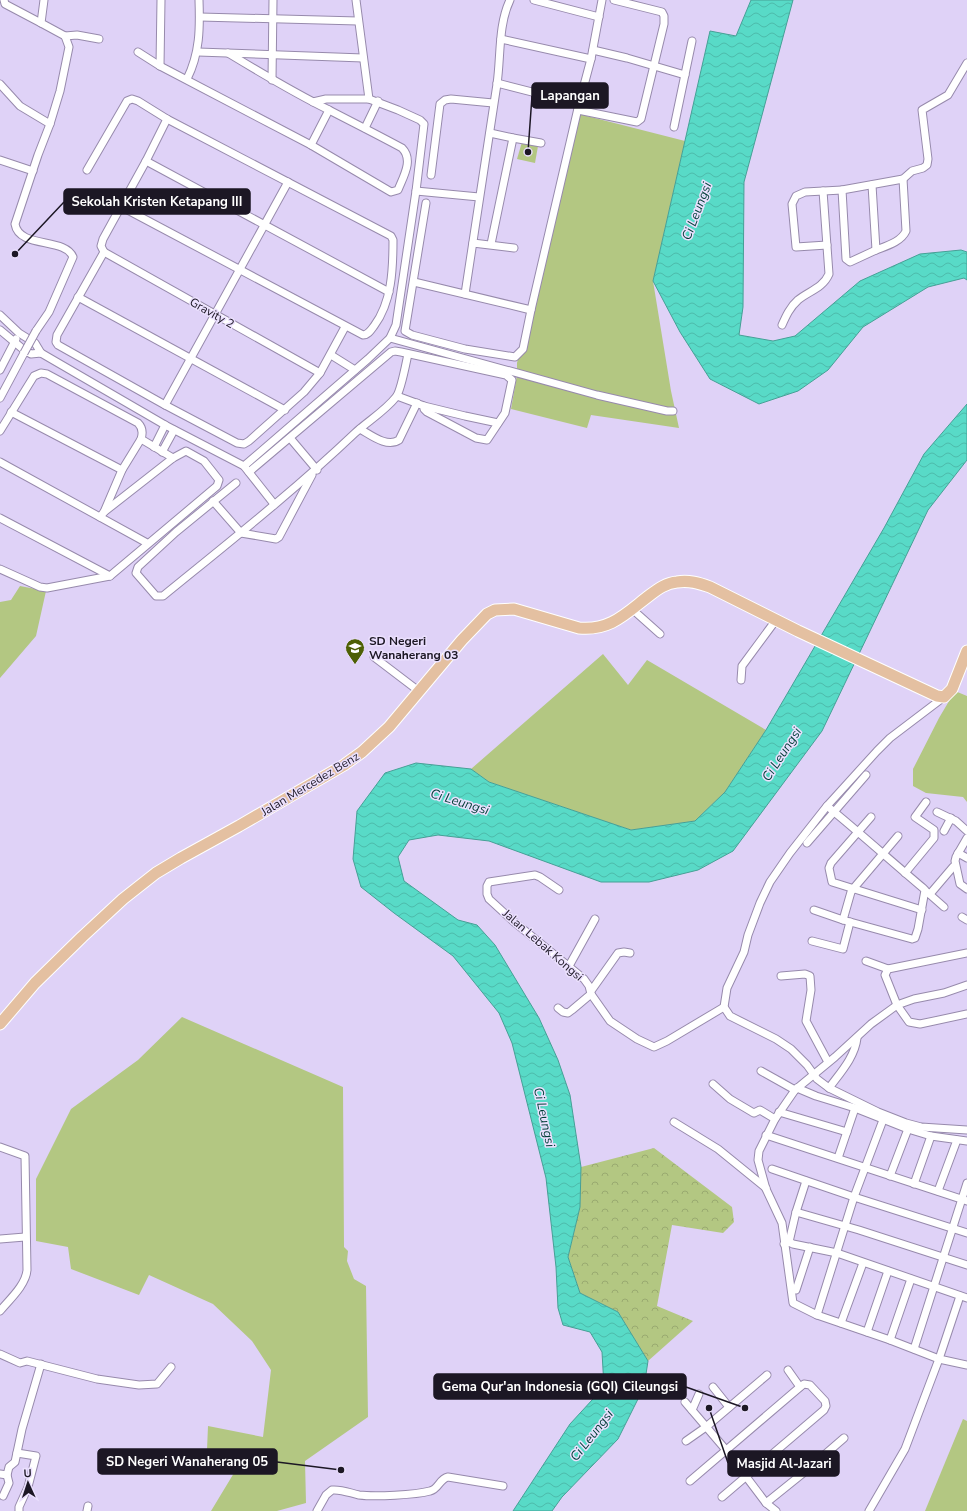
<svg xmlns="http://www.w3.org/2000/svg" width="967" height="1511" font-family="'Nunito Sans',sans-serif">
<defs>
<pattern id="forest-crowns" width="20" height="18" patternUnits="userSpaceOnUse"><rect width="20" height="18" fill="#b3c782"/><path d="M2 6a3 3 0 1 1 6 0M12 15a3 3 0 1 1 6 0" fill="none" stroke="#99aa70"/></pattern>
<pattern id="water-waves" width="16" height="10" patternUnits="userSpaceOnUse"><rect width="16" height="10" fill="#58dac7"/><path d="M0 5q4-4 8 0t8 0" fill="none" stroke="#4cbaab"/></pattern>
</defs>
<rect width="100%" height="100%" fill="#dfd2f7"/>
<g fill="#b3c782">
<polygon points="579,114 685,141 653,281 671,391 679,428 591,415 587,428 511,409 517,375 517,363"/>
<polygon points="522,142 538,146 535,163 517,159"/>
<polygon points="20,586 46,591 36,636 0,678 0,602 11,600"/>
<polygon points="603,654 628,685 647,660 766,730 725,792 695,821 631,830 489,782 471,769"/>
<polygon points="955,691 967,696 967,802 963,797 926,793 913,786 913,769 939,718"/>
<polygon points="182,1017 343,1087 344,1247 348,1251 347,1261 354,1279 366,1286 368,1417 305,1461 306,1503 277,1511 211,1511 237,1468 207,1450 208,1426 263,1437 271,1370 252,1341 213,1304 149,1275 139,1295 71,1269 68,1247 36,1241 36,1179 71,1109 138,1060"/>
<polygon points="963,1419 967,1421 967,1511 925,1511"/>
</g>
<polygon fill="url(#forest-crowns)" points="654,1148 732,1207 734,1222 723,1233 672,1225 657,1306 693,1321 648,1361 618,1312 580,1293 568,1257 580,1207 581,1167"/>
<g fill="url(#water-waves)" stroke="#46a096">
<polygon points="751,0 793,0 744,182 743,307 739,335 773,341 795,336 860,281 920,254 961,250 967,252 967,280 964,278 928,287 863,327 828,370 798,391 759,404 710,379 680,332 653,281 710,31 736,36"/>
<polygon points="967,404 967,460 928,510 822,731 733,851 698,870 649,882 601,882 489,841 438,835 409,840 398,857 404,881 458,920 477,925 495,945 539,1018 558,1060 570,1095 581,1167 580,1207 568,1257 580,1293 618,1312 648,1361 644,1387 618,1439 562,1497 552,1511 513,1511 570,1424 604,1387 602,1352 590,1332 563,1325 558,1308 556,1267 546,1178 512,1043 499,1013 453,956 394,913 361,887 353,859 357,811 385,773 416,763 471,769 489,782 631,830 695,821 725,792 766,730 884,528 924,454"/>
</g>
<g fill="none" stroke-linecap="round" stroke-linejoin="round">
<defs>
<g id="minor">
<polyline points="4,0 5,4 41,23"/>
<polyline points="356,0 369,99"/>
<polyline points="534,0 599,17"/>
<polyline points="200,17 358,21"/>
<polyline points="65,36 77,35 99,39"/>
<polyline points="501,39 591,59"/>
<polyline points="593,50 627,58 685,75"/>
<path d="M 138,52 L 160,66 L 311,145 L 391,192 L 398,190 C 403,177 414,160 402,148 C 378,135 354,123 329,110 C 294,93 261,73 228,53"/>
<polyline points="198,52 363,58"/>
<polyline points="160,66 161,0"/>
<path d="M 187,79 C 200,53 200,28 199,0"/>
<polyline points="272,80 273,0"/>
<polyline points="497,83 579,104"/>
<polyline points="0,84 20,106 50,124"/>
<polyline points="578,110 637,122 641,119 664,24 664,16 662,12 614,0"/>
<polyline points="167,119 146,161 103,239 101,246 104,252 57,335 56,342 58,345 165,405 237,443 244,444 249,441 304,392 320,373 345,327"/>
<polyline points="674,127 692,41"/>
<polyline points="365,128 378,101"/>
<polyline points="490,133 513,138 541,143"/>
<polyline points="311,145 329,110"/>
<polyline points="0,160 33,171"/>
<polyline points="146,161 389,292"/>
<path d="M 87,170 L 127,101 L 132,99 L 138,101 L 167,119 L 391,236 L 393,240 C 393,269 392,302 374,326 C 371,330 368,335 363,335 L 120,206"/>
<polyline points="431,175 440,104 445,100 451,99 493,103"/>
<path d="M 872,185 L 876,250 C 886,246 901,242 906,231 L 903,179"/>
<polyline points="416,191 479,197"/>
<polyline points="426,203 405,331 412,335 465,349 515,357 523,349 531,310 579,104 591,59 602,0"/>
<polyline points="473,243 514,248"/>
<polyline points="491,244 513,138"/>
<polyline points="827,245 796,247 792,204 796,196 805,192 842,190"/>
<polyline points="876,250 850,262 846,259 842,190 903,179 912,171 923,168 927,165 928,159 922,110 948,95 967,63"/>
<polyline points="104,252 320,373"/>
<polyline points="414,282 531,310"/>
<path d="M 465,294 C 476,224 487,154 497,84 C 501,57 498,25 510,0"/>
<polyline points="78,297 285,410"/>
<polyline points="0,315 19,333 35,343 41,353"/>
<path d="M 782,325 C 786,316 790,307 798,300 C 809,291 823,288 829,274 L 823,191"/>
<polyline points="0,330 24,350 31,354 41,353 165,425 244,466 274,504"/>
<path d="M 36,331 L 49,312 L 73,257 C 65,237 19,249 15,224 L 38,155 L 50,124 L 60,91 L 69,47 L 65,36 L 41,23 L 44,0"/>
<polyline points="390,338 597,395 667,411 673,411"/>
<polyline points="331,355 355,370"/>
<polyline points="0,370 16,339"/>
<polyline points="0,398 24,353"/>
<polyline points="165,405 288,182"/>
<polyline points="424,406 465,416 498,423"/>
<polyline points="11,412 122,470"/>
<path d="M 360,429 C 371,435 387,448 399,440 L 417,403"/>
<path d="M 0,431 L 34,376 L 41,373 L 47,374 L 138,423 C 143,428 143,433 141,439 L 122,470 L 104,512 L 100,517"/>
<polyline points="290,438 317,470"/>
<polyline points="141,439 173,458"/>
<polyline points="154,447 165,425"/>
<polyline points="162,452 174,430"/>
<polyline points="0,462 147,543"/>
<polyline points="244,466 368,359 390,338 396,325 416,191 424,124 420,120 398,110 369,99 326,99 313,102"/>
<polyline points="249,472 391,352 395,351 401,352 506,375 512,380 505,413 487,440 476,438 427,412 424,409 424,406 397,396"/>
<path d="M 236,483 L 176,532 L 138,567 L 136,573 L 156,596 L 163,596 C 228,543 294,491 355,433 C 368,421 385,411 396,397 C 401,391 406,363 408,354"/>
<polyline points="213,501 241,533 276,539 279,537 312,475"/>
<polyline points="0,518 110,576"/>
<polyline points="0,569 40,587 47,588 110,576 217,486 219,480 204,461 186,451 173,458 104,512"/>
<polyline points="632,609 660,634"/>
<polyline points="374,657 420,692"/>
<polyline points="741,680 742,666 776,620"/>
<polyline points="944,697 890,738 877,751 827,806 790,853 770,882 760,903 748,935 744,952 727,988 724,1007 730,1016 776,1039 791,1049 807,1065 817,1079 829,1088 878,1112 906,1123 921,1127 967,1130"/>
<path d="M 827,806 C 860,833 891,861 923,888 L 925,890 L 918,929 L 915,938 L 912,939 L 843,920 L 851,892 L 853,889 L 898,836"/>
<polyline points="937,812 956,821 967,831"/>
<polyline points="871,817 831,863 829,868 832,882 922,910"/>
<polyline points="944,831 951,818"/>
<polyline points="967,838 956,857 955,861 960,884 967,889"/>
<polyline points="807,843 866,775"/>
<polyline points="958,853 967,858"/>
<polyline points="905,873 934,838 934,830 915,817 926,802"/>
<polyline points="559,890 540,877 535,875 489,882 487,886 487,894 489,899 513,921 584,979 589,986 591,994 610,1021 637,1039 654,1047 667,1041 724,1007"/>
<polyline points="927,892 944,907"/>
<polyline points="930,894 953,867"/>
<polyline points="814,910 843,920"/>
<polyline points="962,917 967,920"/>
<polyline points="812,941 843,949 850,922"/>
<polyline points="967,953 888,969 885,975 897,1005 909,1022 920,1024 967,1014"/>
<polyline points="866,961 888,969"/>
<polyline points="569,966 595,919"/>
<polyline points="781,976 805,974 810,976 811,990 806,1021 828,1062"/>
<polyline points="967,985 944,993 914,999 897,1005 893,1008 871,1024 835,1057 795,1090 775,1119 759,1151 758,1160 766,1189 782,1223 793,1303 817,1315 890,1340 939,1359 967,1365"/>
<polyline points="591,991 618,953 624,952 630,953"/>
<polyline points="558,1008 563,1012 568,1013 572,1010 591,994"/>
<polyline points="761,1071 795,1090"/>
<polyline points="713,1084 730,1099 752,1112 754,1113 760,1110 775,1119"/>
<polyline points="797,1088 816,1096 855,1108 908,1129 931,1136 967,1141"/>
<path d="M 829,1088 C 840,1073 855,1057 857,1038"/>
<polyline points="779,1112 847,1132"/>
<polyline points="674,1122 718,1149 766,1188"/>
<polyline points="766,1135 967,1201"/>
<path d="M 0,1147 L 25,1156 L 27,1270 C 26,1285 9,1300 0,1311"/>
<polyline points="838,1158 855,1108"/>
<polyline points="772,1169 854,1197 967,1233"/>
<polyline points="890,1176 908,1129"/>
<polyline points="914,1184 931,1136"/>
<polyline points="938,1191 957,1140"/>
<polyline points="796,1212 859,1230 967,1265"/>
<polyline points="0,1239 25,1237"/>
<polyline points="789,1242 796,1212 806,1181"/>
<polyline points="784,1244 789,1242 793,1244 837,1253 967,1298"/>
<polyline points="796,1290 810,1247"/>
<polyline points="817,1315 854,1197 883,1120"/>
<polyline points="841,1323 863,1263"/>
<polyline points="867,1332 888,1271"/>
<polyline points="890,1340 911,1279"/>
<polyline points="914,1349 967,1183"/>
<polyline points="0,1354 20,1363 27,1361 97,1379 139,1385 157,1384 171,1367"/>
<polyline points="788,1370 800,1387"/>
<polyline points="713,1387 729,1407"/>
<polyline points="685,1402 726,1450 766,1503 776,1511"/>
<polyline points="692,1410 699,1394"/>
<polyline points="686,1441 706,1427 767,1375"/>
<polyline points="17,1453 36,1456 28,1487 19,1507 19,1511"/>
<polyline points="0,1474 7,1475 9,1467 15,1462 22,1429 41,1364"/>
<polyline points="690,1481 800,1387 804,1384 810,1385 825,1401 826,1406 824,1410 722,1497"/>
<polyline points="3,1496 9,1483 7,1475"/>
<polyline points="766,1503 807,1470 844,1438"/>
<polyline points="87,1511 88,1506"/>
<path d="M 317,1511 L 326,1495 L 332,1490 C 341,1489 350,1493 359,1495 C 375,1497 415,1495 430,1491 C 439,1489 439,1479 448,1477 L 503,1486"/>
<polyline points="869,1511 905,1449 939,1359 960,1296"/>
</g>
<path id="primary" d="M 0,1024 L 35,983 L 82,937 L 123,899 L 156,873 L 181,858 L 239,826 L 344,765 L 362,752 L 389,727 L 462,640 L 487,614 L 495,610 L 514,609 L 579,628 C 611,631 626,613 650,595 C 658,589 666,583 677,582 C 689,580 699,583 710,587 L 798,631 L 937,696 L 944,697 L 952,689 L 967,651"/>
</defs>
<use href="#minor" stroke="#978aac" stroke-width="9"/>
<use href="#primary" stroke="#fff" stroke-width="13"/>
<use href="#minor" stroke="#fff" stroke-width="7"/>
<use href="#primary" stroke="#e4c0a1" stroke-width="11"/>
<defs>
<polyline id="minor-bridge" points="24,353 36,331"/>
</defs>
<use href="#minor-bridge" stroke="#978aac" stroke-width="9" stroke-linecap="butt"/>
<use href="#minor-bridge" stroke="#fff" stroke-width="7"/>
</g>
<defs>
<symbol id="school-pin" viewBox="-11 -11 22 30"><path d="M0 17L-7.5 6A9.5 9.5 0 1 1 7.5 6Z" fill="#4e6005" stroke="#ebe0fe"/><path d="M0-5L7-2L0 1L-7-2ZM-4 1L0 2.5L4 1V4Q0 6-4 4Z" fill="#fff"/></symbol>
</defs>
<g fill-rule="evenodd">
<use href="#school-pin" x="344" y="637" width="22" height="30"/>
</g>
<g text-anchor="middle" stroke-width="3" stroke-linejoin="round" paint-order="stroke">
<g font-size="12" fill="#1c1724" stroke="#ebe0fe">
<text transform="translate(212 313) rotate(30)" y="4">Gravity 2</text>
<text transform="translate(310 784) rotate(-31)" y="4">Jalan Mercedez Benz</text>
<text transform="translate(543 945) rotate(41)" y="4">Jalan Lebak Kongsi</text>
</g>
<g font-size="12" font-weight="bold" fill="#1c1724" stroke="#ebe0fe" text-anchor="start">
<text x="369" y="645">SD Negeri<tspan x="369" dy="14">Wanaherang 03</tspan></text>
</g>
<g font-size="13" font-style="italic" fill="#003f37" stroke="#ebe0fe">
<text transform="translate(696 211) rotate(-69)" y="5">Ci Leungsi</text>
<text transform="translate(781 754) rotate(-57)" y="5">Ci Leungsi</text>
<text transform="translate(460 801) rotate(17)" y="5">Ci Leungsi</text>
<text transform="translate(545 1117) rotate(78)" y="5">Ci Leungsi</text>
<text transform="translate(591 1435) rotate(-52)" y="5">Ci Leungsi</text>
</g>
</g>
<path fill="none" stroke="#1c1724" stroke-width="1.5" d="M528 152L532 96M15 254L64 202M745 1408L686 1387M341 1470L277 1462M709 1408L728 1463"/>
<g fill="#1c1724" stroke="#ebe0fe" stroke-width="1.5">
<circle cx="528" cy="152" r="4"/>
<circle cx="15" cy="254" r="4"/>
<circle cx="745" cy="1408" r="4"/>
<circle cx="341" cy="1470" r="4"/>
<circle cx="709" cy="1408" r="4"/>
</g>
<g fill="#1c1724" stroke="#1c1724" stroke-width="1.5">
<rect x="532" y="83" width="76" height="25" rx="4"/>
<rect x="64" y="189" width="186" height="25" rx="4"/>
<rect x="434" y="1374" width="252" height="25" rx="4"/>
<rect x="98" y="1449" width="179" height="25" rx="4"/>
<rect x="728" y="1451" width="111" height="25" rx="4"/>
</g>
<g font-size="13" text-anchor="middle" font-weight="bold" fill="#fff">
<text x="570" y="100">Lapangan</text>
<text x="157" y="206">Sekolah Kristen Ketapang III</text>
<text x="560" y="1391">Gema Qur'an Indonesia (GQI) Cileungsi</text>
<text x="187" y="1466">SD Negeri Wanaherang 05</text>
<text x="784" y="1468">Masjid Al-Jazari</text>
</g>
<g transform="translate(28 1483) rotate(357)" stroke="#ebe0fe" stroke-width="3" paint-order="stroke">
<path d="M0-3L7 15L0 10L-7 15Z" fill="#1c1724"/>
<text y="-6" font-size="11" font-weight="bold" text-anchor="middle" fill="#1c1724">U</text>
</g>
</svg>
